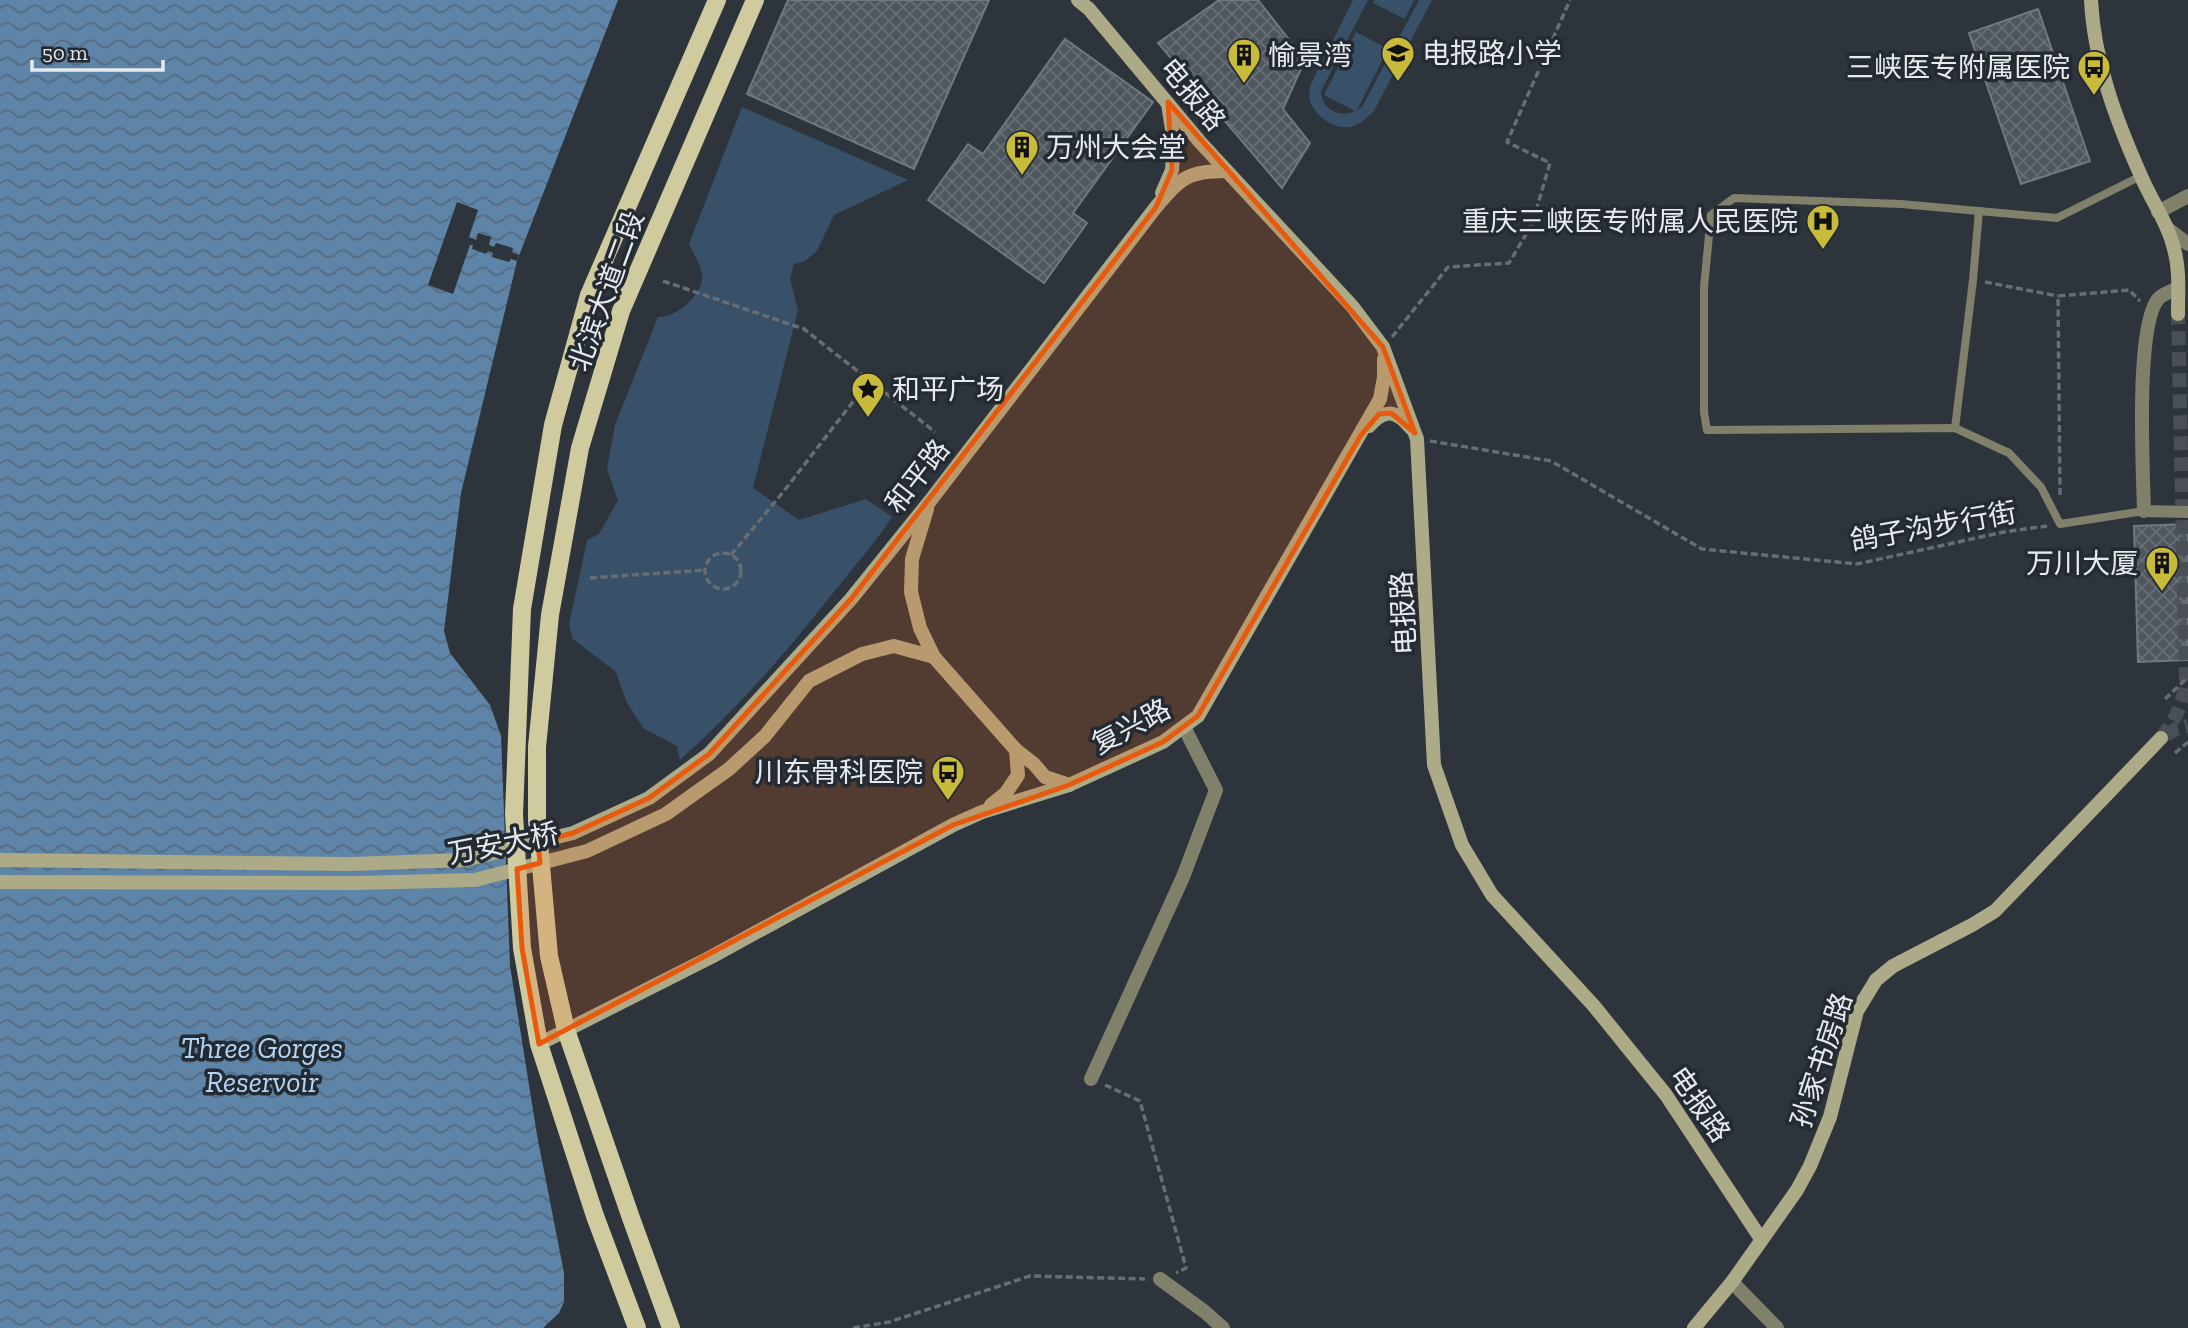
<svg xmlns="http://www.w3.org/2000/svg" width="2188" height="1328" font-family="'Zilla Slab','Noto Sans SC',serif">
<defs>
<pattern id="water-waves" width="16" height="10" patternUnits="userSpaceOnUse" patternTransform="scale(1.75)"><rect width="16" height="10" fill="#5e84a8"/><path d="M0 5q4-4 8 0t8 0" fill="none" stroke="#546b81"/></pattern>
<pattern id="building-cross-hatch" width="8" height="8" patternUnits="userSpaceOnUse" patternTransform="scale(1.75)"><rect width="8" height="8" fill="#4f565d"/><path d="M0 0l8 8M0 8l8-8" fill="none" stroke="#686e75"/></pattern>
</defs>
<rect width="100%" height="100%" fill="#2e343b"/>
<g fill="#385169">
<path d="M 1353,0 L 1368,0 L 1321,91 C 1322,110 1339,118 1355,111 L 1324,95 L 1356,32 L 1388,49 L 1357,110 L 1362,107 L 1419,0 L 1432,0 L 1374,111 C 1367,117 1361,124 1351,127 C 1334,130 1312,115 1309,97 C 1309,94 1310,90 1310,86 Z"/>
<polygon points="1374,0 1414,0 1405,19 1373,3"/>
<path d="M 742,107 L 908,180 L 834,215 L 817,251 L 805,261 L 794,264 L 790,279 L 798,310 L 753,488 L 799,520 L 866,499 L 892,517 C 874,544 853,568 833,593 C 786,653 737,709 680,760 L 677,746 L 643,728 L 626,701 L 616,672 L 573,639 L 569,625 L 587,540 L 599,534 L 618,500 L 607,469 L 615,425 L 658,317 C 676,318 704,294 702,275 C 701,265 693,253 689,244 Z"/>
</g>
<polygon fill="url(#water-waves)" points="0,0 618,0 517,261 461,493 444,631 450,653 490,705 501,736 510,966 537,1135 564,1273 564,1302 559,1313 543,1328 0,1328"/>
<polygon fill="#2e343b" points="457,202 478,210 469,237 476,240 478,233 491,237 489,245 494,247 496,243 513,248 512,252 519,255 517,261 511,259 509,262 492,257 493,253 488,251 486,254 472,249 473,245 470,245 453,294 428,285"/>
<g fill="url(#building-cross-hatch)" stroke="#71787f" stroke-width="2">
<polygon points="788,0 989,0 914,169 747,94"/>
<polygon points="1219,0 1258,0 1305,60 1283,109 1310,143 1282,188 1158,43"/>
<polygon points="2038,9 2090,161 2021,184 1969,33"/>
<polygon points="1065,39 1153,102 1073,213 1087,223 1044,283 928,200 968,144 983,154"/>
<polygon points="2188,524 2188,660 2138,662 2134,526"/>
</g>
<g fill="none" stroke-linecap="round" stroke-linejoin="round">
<g stroke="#4a4f56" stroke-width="14" stroke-dasharray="14 7" stroke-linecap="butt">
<polyline points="2166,735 2176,729 2188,726"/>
<path d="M 2161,738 C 2175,721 2182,705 2186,684 L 2178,314"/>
</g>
<g stroke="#686d73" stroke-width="3.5" stroke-dasharray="7 3.5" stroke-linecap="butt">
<polyline points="663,281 804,329 935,432"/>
<polyline points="1985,282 2058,296"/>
<polyline points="1392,337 1448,267 1509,263 1532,224 1550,163 1507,142 1570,0"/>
<polyline points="1430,441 1551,461 1702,549 1857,564 2004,532 2047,526"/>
<polyline points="2060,495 2058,296 2129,290 2140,301"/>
<circle cx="723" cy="571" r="18"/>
<polyline points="731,555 784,491 869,381"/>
<polyline points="590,578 705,570"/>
<polyline points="2165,699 2188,677"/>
<polyline points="2175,753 2188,742"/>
<polyline points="1105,1085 1140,1101 1186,1268 1176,1273"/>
<polyline points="853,1328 889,1322 1030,1276 1145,1279"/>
</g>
<g stroke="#81806a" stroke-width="8">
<polyline points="2141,176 2057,218 1901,204 1734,198 1711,215 1704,287 1704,412 1707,430 1955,428 2009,453 2041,487 2060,524 2144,511"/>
<polyline points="1955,428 1973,280 1979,211"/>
</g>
<polyline stroke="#81806a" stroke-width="12" points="2144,511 2188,512"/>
<g stroke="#81806a" stroke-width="14">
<polyline points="2158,212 2188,196"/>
<path d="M 2144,511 C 2143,471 2135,323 2159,298 C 2163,294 2172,291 2178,288"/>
<polyline points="1091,1079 1183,877 1216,790 1184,727"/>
<polyline points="1160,1279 1205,1312 1223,1328"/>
<polyline points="1732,1282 1777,1328"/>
</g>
<polyline stroke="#81806a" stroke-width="14" points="2167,228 2188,244"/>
<g stroke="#adaa88" stroke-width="14">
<polyline points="1078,0 1089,9 1200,142 1352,306 1383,347 1417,439 1434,765 1462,845 1492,895 1594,1006 1666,1095 1761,1239"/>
<path d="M 2091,0 C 2094,61 2116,120 2141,176 C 2151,200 2168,223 2174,249 C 2180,270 2178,292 2178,314"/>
<polyline points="1162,193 1172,170 1174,142 1168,104"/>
<path d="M 1369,426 C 1385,408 1396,410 1411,428"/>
<polyline points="927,509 912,559 911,592 920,628 934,657 1016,750 1034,764 1045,777 1069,785"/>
<polyline points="991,805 1006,793 1018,775 1016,750"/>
<path d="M 0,860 L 350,864 L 465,860 L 573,833 L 649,798 L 709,754 L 851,599 L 930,501 L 1156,207 C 1181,178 1187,171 1226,171"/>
<polyline points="0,882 357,883 475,880 587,851 666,814 729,769 765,736 809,681 862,654 894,646 934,657"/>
<polyline points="539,1044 711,957 953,825 982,812 1069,785 1163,742 1198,716 1380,399 1384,377 1384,359"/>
<polyline points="1694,1328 1732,1282 1797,1190 1810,1166 1830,1117 1857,1011 1876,980 1893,966 1972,925 1995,911 2161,738"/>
</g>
<g stroke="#cfcb9f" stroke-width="18">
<polyline points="637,1328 595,1216 539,1044 522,948 514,814 522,609 553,425 589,295 717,0"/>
<polyline points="671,1328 631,1218 566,1030 549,956 537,820 537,747 550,615 580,448 621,311 755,0"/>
</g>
</g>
<path fill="#e8590c" fill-opacity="0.2" stroke="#e8590c" stroke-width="5" stroke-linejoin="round" d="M 1168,102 L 1383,347 L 1415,433 L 1391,413 L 1379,414 L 1361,435 L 1198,716 L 1163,742 L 1069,785 L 953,825 L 539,1044 L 522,948 L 517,869 L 540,863 L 538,842 L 573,833 L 649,798 L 709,754 L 851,599 L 1156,207 L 1172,170 Z"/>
<defs>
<symbol id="school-pin" viewBox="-11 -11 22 30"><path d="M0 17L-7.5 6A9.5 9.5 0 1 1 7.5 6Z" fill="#c8bb3b" stroke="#242a31"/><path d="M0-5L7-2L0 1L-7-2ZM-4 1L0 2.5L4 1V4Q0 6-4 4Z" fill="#111"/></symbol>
<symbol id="building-pin" viewBox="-11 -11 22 30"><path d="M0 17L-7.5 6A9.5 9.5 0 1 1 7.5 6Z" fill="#c8bb3b" stroke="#242a31"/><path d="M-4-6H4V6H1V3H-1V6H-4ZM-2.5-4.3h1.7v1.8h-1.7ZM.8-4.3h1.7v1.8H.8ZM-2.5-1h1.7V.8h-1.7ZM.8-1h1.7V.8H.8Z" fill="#111"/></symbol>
<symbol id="bus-pin" viewBox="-11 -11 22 30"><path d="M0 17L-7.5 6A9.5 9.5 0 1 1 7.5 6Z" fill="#c8bb3b" stroke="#242a31"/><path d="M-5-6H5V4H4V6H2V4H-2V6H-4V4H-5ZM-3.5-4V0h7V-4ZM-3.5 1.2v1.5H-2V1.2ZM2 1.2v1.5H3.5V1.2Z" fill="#111"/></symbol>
<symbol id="hospital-pin" viewBox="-11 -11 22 30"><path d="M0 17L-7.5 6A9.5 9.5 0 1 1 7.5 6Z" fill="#c8bb3b" stroke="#242a31"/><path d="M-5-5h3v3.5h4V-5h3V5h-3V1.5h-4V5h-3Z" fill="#111"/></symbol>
<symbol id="sight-pin" viewBox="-11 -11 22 30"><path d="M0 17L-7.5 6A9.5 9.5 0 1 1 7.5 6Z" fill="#c8bb3b" stroke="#242a31"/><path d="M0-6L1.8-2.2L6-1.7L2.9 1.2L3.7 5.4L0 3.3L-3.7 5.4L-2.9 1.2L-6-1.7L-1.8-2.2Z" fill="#111"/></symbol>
</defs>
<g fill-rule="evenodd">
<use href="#school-pin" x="1379" y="34" width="38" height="52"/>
<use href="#building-pin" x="1225" y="36" width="38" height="52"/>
<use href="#bus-pin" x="2075" y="48" width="38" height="52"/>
<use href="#building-pin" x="1003" y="128" width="38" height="52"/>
<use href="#hospital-pin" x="1804" y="202" width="38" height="52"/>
<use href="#sight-pin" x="849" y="370" width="38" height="52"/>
<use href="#building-pin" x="2143" y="544" width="38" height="52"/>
<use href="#bus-pin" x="929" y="753" width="38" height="52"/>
</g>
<g text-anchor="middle" stroke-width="7" stroke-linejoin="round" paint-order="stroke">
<g font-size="28" fill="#e6eaee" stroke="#242a31" text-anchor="start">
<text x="1422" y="63">电报路小学</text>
<text x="1268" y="65">愉景湾</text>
<text x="2070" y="77" text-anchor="end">三峡医专附属医院</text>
<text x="1046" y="157">万州大会堂</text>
<text x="1798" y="231" text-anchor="end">重庆三峡医专附属人民医院</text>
<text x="892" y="399">和平广场</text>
<text x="2138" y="573" text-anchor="end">万川大厦</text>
<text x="923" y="782" text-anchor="end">川东骨科医院</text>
</g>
<g font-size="28" fill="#e6eaee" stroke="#242a31">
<text transform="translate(1193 94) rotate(50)" y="10">电报路</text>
<text transform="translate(606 291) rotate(-70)" y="10">北滨大道二段</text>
<text transform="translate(917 476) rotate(-52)" y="10">和平路</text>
<text transform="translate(1933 526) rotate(-10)" y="10">鸽子沟步行街</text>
<text transform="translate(1403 613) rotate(-93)" y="10">电报路</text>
<text transform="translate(1131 726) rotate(-28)" y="10">复兴路</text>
<text transform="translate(503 843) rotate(-11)" y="10">万安大桥</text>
<text transform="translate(1821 1060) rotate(-72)" y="10">孙家书房路</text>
<text transform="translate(1700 1104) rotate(55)" y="10">电报路</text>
</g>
<g font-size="30" font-style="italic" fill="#b2d4f6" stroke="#242a31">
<text x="262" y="1058">Three Gorges<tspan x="262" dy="34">Reservoir</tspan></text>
</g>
</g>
<path d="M32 60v10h131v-10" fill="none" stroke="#e6eaee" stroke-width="3.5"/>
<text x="42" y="60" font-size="21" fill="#e6eaee" stroke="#242a31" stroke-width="5" paint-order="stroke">50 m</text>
</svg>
